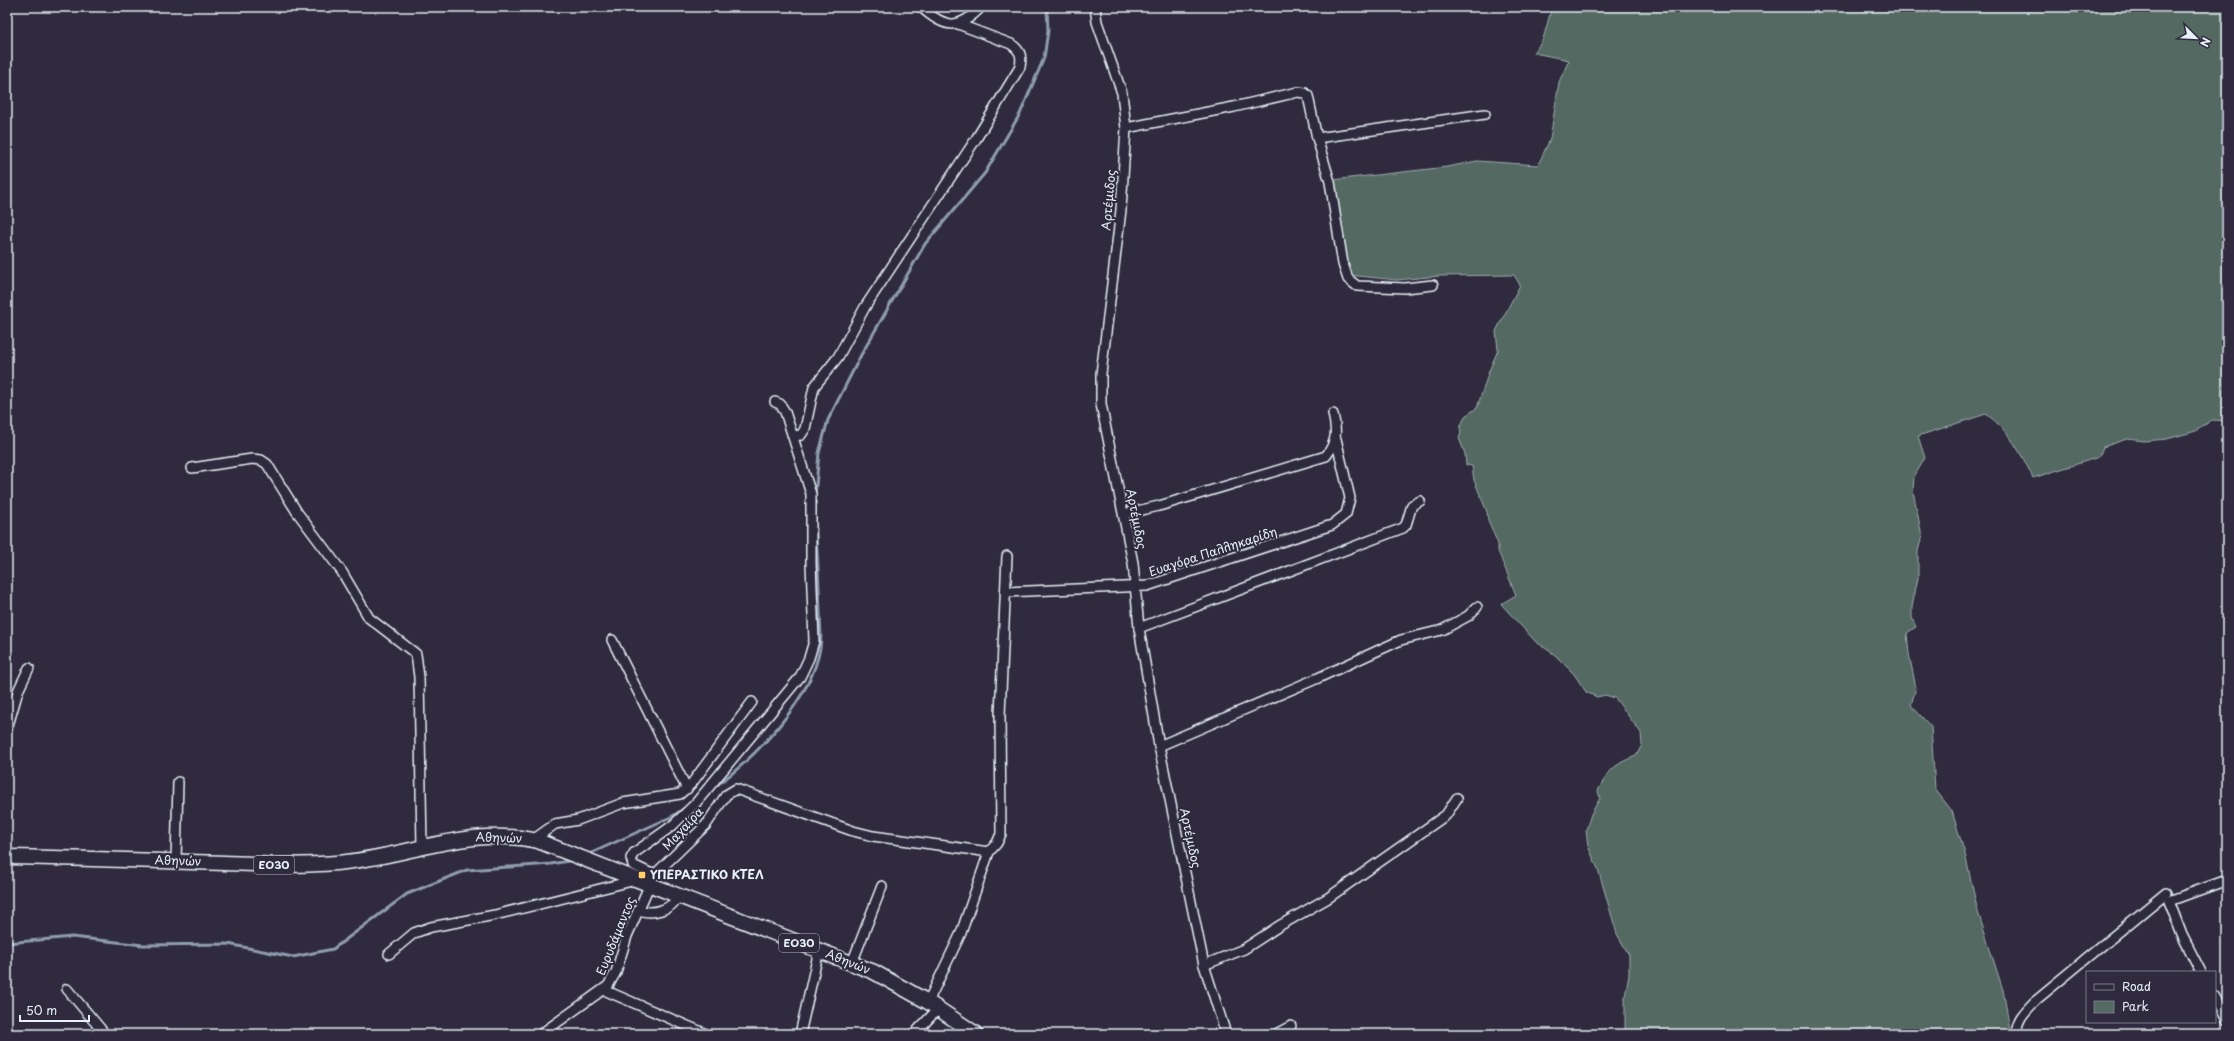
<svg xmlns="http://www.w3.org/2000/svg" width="2234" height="1041" font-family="'Playpen Sans',sans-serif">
<rect width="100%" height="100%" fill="#2f2a3d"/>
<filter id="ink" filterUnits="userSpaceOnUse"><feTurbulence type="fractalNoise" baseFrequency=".025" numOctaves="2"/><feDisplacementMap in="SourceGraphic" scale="8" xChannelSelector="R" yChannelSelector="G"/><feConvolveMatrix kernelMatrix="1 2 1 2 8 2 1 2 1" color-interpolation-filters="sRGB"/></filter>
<g filter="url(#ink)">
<path fill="#556963" stroke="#9eadae" d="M 1552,7 L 2227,7 L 2227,421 L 2212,420 L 2196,431 L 2167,439 L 2144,441 L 2127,439 L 2103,447 L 2099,457 L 2033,478 C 2021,453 2009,430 1986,414 L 1918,436 L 1925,458 L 1914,477 L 1913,491 L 1922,536 L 1918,551 L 1918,578 L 1912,607 L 1912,618 L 1916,627 L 1907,633 L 1909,654 L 1916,688 L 1911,705 L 1931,727 L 1935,789 L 1952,811 L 1965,854 L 1978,912 L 2003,990 L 2011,1034 L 1625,1034 L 1625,996 L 1629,975 L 1629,955 L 1617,934 L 1598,869 L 1588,846 L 1586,830 L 1591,814 L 1600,798 L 1598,791 C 1608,771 1614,764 1636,756 L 1642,745 L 1641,733 L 1615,698 L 1605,695 L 1597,697 L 1586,692 L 1574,674 L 1555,655 L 1535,641 L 1501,604 L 1516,595 L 1498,551 L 1498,544 L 1488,520 L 1487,512 L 1474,480 L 1472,466 L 1466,465 L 1465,454 L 1459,438 L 1461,433 L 1460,428 L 1465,416 L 1477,408 L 1489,371 L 1498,350 L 1496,331 L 1520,285 L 1514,275 L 1439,276 L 1397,280 L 1348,275 L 1332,180 L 1447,167 L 1477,161 L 1538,165 L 1550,139 L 1559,82 L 1569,60 L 1534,53 L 1543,39 Z"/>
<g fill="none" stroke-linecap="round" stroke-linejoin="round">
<g stroke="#8f9daf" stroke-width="3">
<polyline points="815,496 819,453 828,420 861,355 925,244 985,173 1020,114 1044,58 1048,31 1047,7"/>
<path d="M 713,788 C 754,759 812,699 820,648 C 822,637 820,625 820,614 C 819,582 817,550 815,517"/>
<polyline points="587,855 673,816 686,807"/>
<polyline points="7,943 72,937 143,945 228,944 293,957 333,949 407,894 467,870 551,864 574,860"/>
</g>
<defs>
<g id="street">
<path d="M 921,7 C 943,27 958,32 981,7"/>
<polyline points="1095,7 1097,22 1122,93 1126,128 1121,210 1101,374 1101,404 1133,563 1139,628 1159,746 1204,965 1226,1034"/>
<polyline points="1126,128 1234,107 1298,92 1305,93 1308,96 1317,138 1485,114"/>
<polyline points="1317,138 1330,182 1343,264 1348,279 1357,286 1405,288 1433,285"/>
<path d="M 793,436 L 801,435 L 805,429 L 814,387 L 838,357 L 865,307 L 976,139 L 1020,67 C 1022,56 1021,51 1011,44 L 958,24"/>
<polyline points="192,468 252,459 261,460 267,464 297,512 342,572 369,618 416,654 419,677 422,847"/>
<path d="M 1124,514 L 1159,506 L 1326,456 C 1337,442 1337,431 1333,414"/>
<polyline points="1005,592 1147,586 1332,525 1346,514 1350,498 1336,439"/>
<polyline points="1139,628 1403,528 1406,525 1412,505 1420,501"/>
<polyline points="612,640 687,789"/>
<polyline points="7,729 18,691 29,668"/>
<polyline points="1159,746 1318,678 1401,640 1442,630 1468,616 1477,607"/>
<polyline points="533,840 555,824 578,820 623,803 680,794 692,783 752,702"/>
<polyline points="176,861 178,782"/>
<polyline points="654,875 633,865 631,858 634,853 672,826 695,804 800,677 809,658 814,641 811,563 811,494 785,412 780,404 775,402"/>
<polyline points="650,879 706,825 726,795 736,789 853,831 873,836 989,852"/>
<path d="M 639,910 C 652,915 671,910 678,897"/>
<polyline points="389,954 414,933 431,927 495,915 636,880"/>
<polyline points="852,963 882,886"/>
<polyline points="1204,965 1244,949 1279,926 1328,898 1446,815 1457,798"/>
<polyline points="2201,972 2182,935 2169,901 2227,880"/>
<polyline points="67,989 105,1034"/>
<polyline points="604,990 706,1034"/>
<polyline points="2215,997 2227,1020"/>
<polyline points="928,1002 961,933 989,852 997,843 1001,834 1000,715 1007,556"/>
<polyline points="541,1034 608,986 616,972 627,936 649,886"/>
<polyline points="800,1034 819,950"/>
<polyline points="914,1034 938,1009"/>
<polyline points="1276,1034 1291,1026"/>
<path d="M 2017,1034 C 2015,1019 2028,1009 2037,999 L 2166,893"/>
</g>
<path id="primary" d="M 7,857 C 68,858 130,860 191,862 C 239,863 288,867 336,863 C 407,858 466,825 538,841 L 874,972 L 928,1002 L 976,1034"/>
</defs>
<use href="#street" stroke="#e8f1f8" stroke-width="12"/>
<use href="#primary" stroke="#e8f1f8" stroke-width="17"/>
<use href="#street" stroke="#2f2a3d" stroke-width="9"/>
<use href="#primary" stroke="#2f2a3d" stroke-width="14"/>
</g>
</g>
<rect fill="#ffd166" stroke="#2f2a3d" stroke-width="1.5" x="638" y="871" width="8" height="8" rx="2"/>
<g text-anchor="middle" stroke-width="4" stroke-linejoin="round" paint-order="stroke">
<g fill="#2f2a3d" stroke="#b0b5c0" stroke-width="1">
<rect x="254" y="856" width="40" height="18" rx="3"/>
<rect x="779" y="934" width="40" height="18" rx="3"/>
</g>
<g font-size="11" font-weight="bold" fill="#e8f1f8">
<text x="274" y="869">ΕΟ30</text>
<text x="799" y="947">ΕΟ30</text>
</g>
<g font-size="12" fill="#e8f1f8" stroke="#2f2a3d">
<text transform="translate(1109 200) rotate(-85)" y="4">Αρτέμιδος</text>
<text transform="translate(1136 519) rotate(79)" y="4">Αρτέμιδος</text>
<text transform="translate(1213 552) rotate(-18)" y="4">Ευαγόρα Παλληκαρίδη</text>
<text transform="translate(683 829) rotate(-47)" y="4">Μαχαίρα</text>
<text transform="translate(499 838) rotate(2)" y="4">Αθηνών</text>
<text transform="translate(1190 838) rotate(78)" y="4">Αρτέμιδος</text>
<text transform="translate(178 861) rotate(2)" y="4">Αθηνών</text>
<text transform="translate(616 936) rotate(-68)" y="4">Ευρυδάμαντος</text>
<text transform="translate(848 962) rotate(22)" y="4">Αθηνών</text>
</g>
<g font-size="12" font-weight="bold" fill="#e8f1f8" stroke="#2f2a3d" text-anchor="start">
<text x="650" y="879">ΥΠΕΡΑΣΤΙΚΟ ΚΤΕΛ</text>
</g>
</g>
<rect width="2234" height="1041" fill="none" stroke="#2f2a3d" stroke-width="24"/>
<rect x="12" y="12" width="2210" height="1017" fill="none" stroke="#e8f1f8" stroke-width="1.5" filter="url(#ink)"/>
<rect x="2086" y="971" width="130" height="52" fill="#2f2a3d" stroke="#797a88"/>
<rect x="2094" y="984" width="20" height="6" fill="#2f2a3d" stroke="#797a88"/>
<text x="2122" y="991" font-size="12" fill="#e8f1f8">Road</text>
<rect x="2094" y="1001" width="20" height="12" fill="#556963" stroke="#797a88"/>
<text x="2122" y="1011" font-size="12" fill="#e8f1f8">Park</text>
<g transform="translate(2196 38) rotate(114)" stroke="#2f2a3d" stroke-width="3" paint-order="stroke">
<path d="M0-3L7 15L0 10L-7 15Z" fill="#e8f1f8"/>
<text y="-6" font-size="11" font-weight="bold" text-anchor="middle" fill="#e8f1f8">N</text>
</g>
<path d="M20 1015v6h69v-6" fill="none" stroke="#e8f1f8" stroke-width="2"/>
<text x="26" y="1015" font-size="12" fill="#e8f1f8" stroke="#2f2a3d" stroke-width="3" paint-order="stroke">50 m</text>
</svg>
